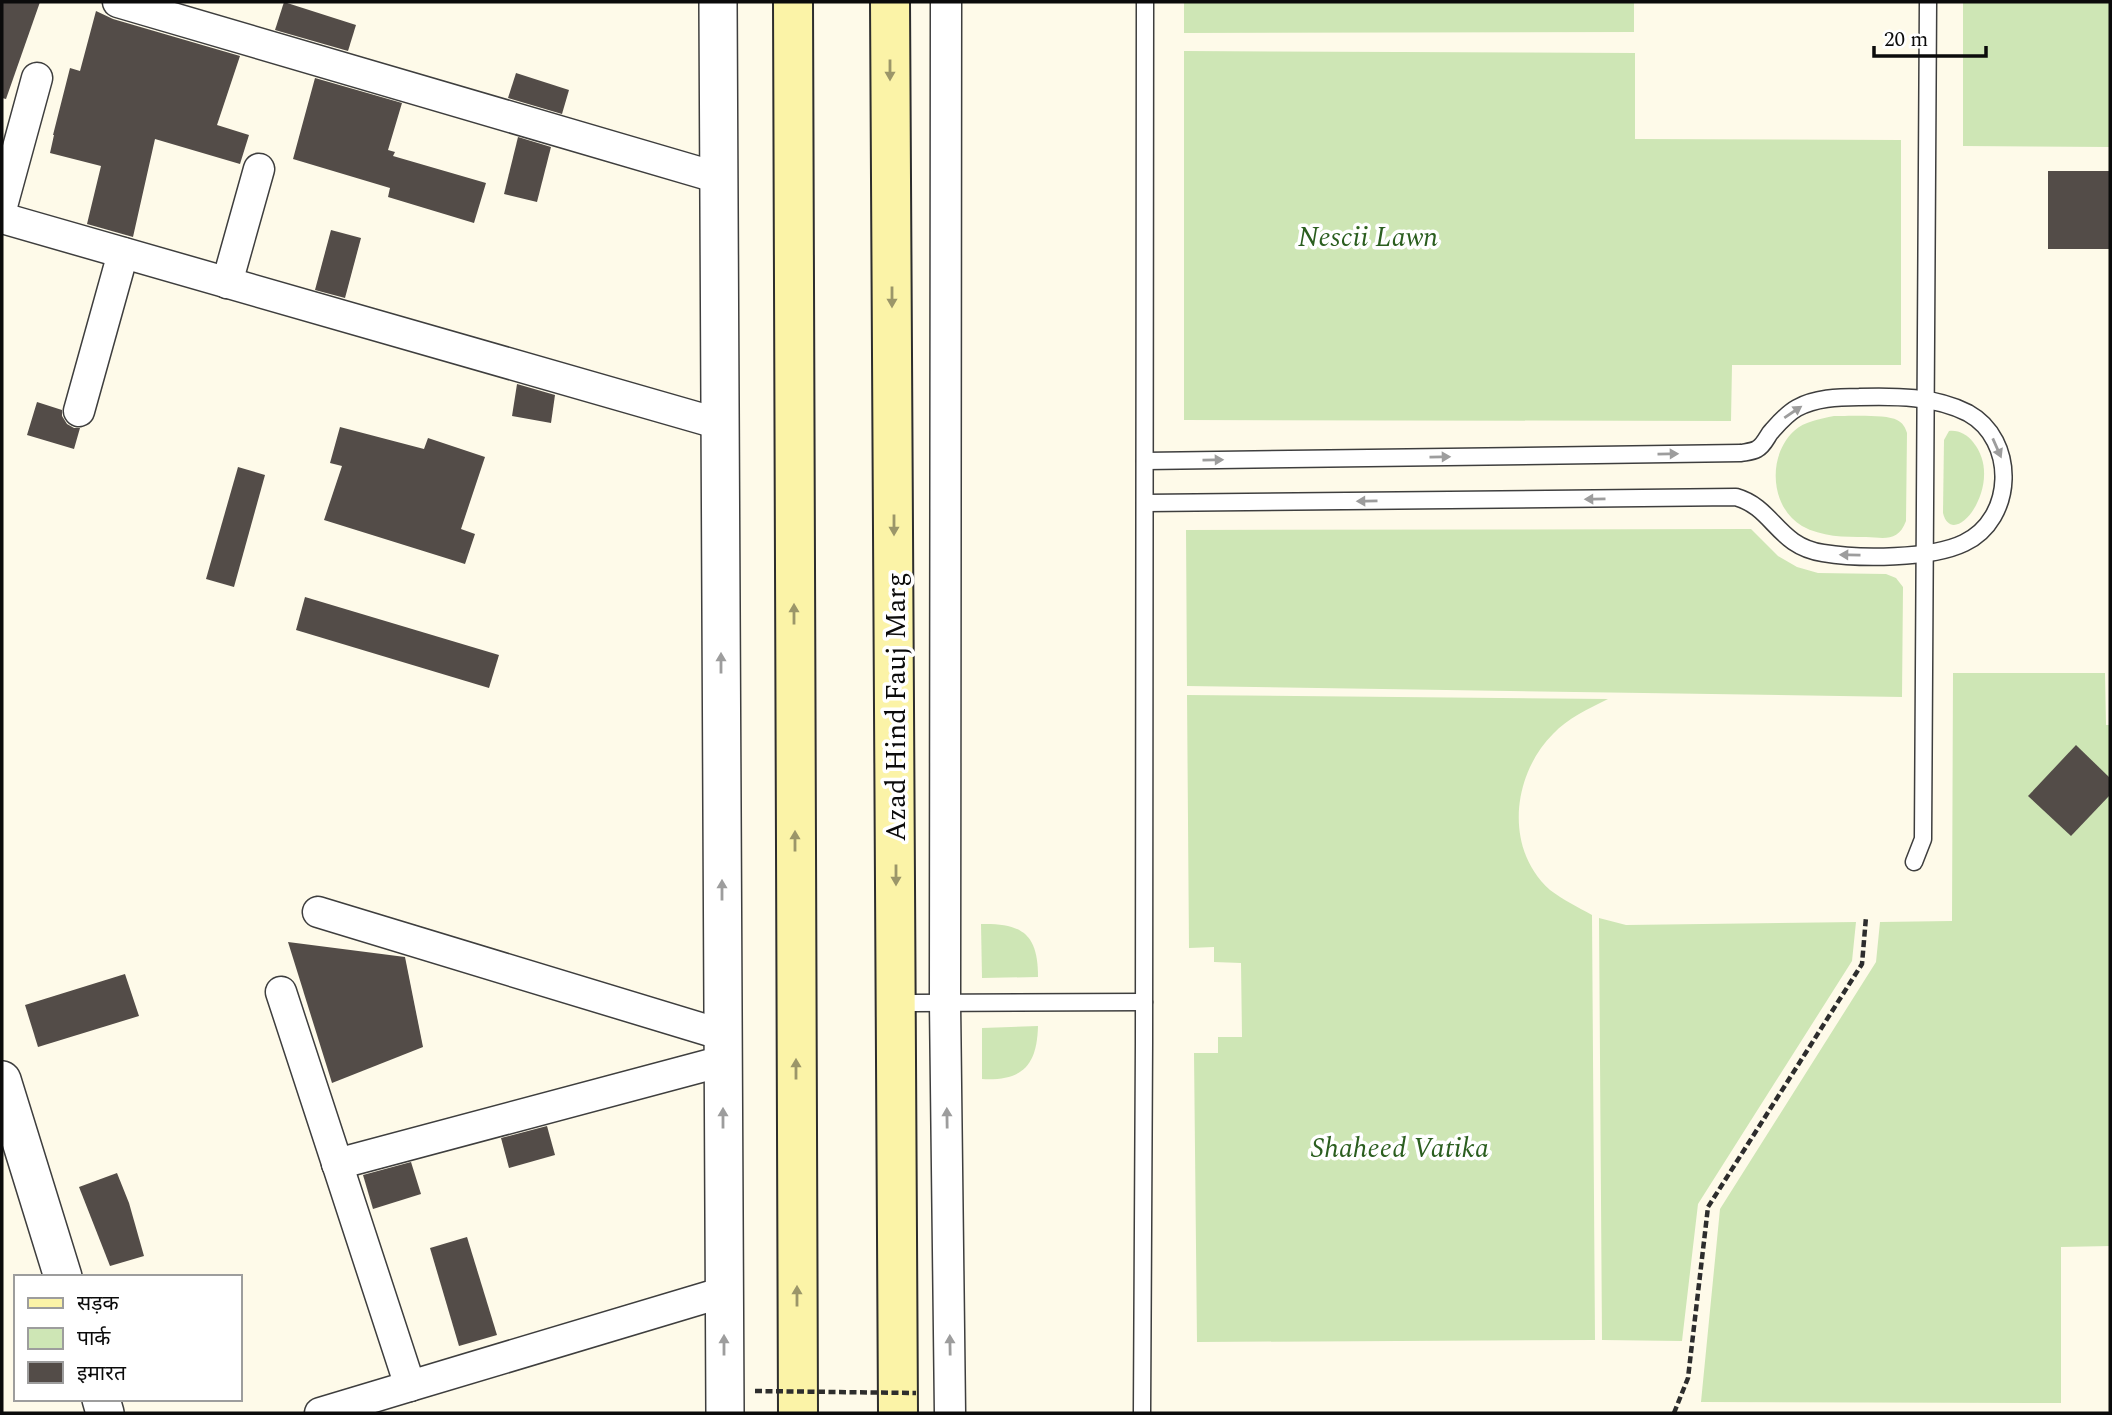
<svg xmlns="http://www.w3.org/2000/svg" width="2112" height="1415" font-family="Spectral,'Noto Sans Devanagari',serif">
<rect width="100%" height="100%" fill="#fefae9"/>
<g fill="#cee6b5">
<polygon points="1184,2 1634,2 1634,32 1184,33"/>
<polygon points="1963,2 2110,2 2110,147 1963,146"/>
<polygon points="1184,51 1635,53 1635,139 1901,140 1901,365 1732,365 1731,421 1184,420"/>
<path d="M 1834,416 C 1848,416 1887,414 1897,420 C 1903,423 1905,427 1907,433 L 1906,521 C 1898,542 1885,538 1866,537 C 1844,537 1822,537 1802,526 C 1770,507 1767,456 1794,431 C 1805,421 1820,419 1834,416 Z"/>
<path d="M 1949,431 C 1959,430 1966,434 1973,442 C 2007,483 1953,553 1943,513 L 1944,440 Z"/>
<polygon points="1751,529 1778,556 1797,567 1818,573 1886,574 1896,578 1903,587 1902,697 1187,686 1186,530"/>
<polygon points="1953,673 2105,673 2106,725 2110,725 2110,1246 2061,1247 2061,1403 1701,1402 1720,1209 1876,962 1880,922 1952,921"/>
<path d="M 1187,695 L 1608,699 C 1588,709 1568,718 1553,734 C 1512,775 1504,849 1550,890 C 1563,900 1578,907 1592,915 L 1595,1340 L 1197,1342 L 1194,1053 L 1218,1053 L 1218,1037 L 1242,1037 L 1241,963 L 1214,962 L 1214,947 L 1189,948 Z"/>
<polygon points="1599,918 1626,925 1856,922 1852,961 1698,1204 1682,1341 1602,1340"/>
<path d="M 981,924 C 1023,923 1038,935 1038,977 L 982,978 Z"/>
<path d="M 1038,1026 C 1037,1066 1022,1081 982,1079 L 982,1028 Z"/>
</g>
<g fill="#534c48">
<polygon points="2,2 40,2 6,99 2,98"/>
<polygon points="284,2 356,25 348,51 275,30"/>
<polygon points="96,11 113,19 240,56 217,125 249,135 240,164 155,139 133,237 87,224 101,166 50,153 54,135 53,135 70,68 80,71"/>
<polygon points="516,73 569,90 562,114 508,98"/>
<polygon points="315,78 402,103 388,150 395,152 393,156 486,183 474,223 388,197 390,188 293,159"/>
<polygon points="518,137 551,147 537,202 504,194"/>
<rect x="2048" y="171" width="62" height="78"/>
<polygon points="331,230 361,238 345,298 315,290"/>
<polygon points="517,384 555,395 551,423 512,416"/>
<polygon points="37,402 62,410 62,416 67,424 74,428 80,428 74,449 27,435"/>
<polygon points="340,427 424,449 428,438 485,457 461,529 475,534 465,564 324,520 342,466 330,463"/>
<polygon points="238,467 265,475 234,587 206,579"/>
<polygon points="305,597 499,655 489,688 296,630"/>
<polygon points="2076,745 2110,778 2110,795 2071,836 2028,796"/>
<polygon points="288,942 405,957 423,1047 332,1083"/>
<polygon points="125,974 139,1016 38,1047 25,1005"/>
<polygon points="547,1126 555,1155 509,1168 501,1138"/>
<polygon points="411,1162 421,1194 373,1209 363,1175"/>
<polygon points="117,1173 129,1203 144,1256 110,1266 79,1187"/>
<polygon points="467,1237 497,1335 459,1346 430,1248"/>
</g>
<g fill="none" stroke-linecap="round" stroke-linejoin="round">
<defs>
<g id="service">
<path d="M 1145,503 L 1736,497 C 1774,508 1777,546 1823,553 C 1859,559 1931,559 1964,543 C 2015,519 2017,440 1968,413 C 1935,396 1895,396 1859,397 C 1838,397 1815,398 1797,408 C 1786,414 1778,424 1770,433 C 1766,439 1763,446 1757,449 C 1752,452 1746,452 1741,453 L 1145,461"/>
<polyline points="1914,862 1923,839 1928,2"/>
<polyline points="897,1008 912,1003 1144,1002"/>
<polyline points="1142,1413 1144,1043 1145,2"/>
</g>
<g id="minor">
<polyline points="118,2 719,178"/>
<polyline points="946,2 945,1003 950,1413"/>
<polyline points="2,206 37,78"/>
<polyline points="2,218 720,424"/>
<polyline points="227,283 259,169"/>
<polyline points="79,411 123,253"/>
<polyline points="318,912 723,1035"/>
<polyline points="281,992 410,1386 320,1413"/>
<polyline points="337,1164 723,1061"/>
<polyline points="410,1386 724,1292"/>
</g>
<g id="tertiary">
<polyline points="718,2 725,1413"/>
<polyline points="2,1080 63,1277"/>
<polyline points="101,1399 105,1413"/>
</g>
<g id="secondary">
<polyline points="793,2 798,1413"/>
<polyline points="890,2 898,1413"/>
</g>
</defs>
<use href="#service" stroke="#3e3e3e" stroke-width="19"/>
<use href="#minor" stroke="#3e3e3e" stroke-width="33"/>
<use href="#tertiary" stroke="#3e3e3e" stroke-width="40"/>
<use href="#secondary" stroke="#2d2d2d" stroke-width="42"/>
<polyline stroke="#2d2d2d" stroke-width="4.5" stroke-dasharray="7 3.5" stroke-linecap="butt" points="1674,1413 1688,1378 1708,1207 1862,964 1866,917"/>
<use href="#service" stroke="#fff" stroke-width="16"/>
<use href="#minor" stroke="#fff" stroke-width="30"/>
<use href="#tertiary" stroke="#fff" stroke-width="37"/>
<use href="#secondary" stroke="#fbf3a7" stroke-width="38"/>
<polyline stroke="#2d2d2d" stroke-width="4.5" stroke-dasharray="7 3.5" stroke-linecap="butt" points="755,1391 916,1393"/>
</g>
<defs><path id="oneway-solid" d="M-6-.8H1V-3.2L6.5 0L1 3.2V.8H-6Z" transform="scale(1.75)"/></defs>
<g fill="#9b9669">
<use href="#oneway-solid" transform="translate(890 70) rotate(90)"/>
<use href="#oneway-solid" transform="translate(892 297) rotate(90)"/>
<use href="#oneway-solid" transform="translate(894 525) rotate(90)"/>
<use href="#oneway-solid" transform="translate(794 614) rotate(-90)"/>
<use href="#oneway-solid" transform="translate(795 841) rotate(-90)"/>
<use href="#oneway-solid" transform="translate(896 875) rotate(90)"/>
<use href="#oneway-solid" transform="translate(796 1069) rotate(-90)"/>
<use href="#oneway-solid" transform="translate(797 1296) rotate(-90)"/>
</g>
<g fill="#9d9d9d">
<use href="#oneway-solid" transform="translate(1793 412) rotate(-34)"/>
<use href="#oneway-solid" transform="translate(1997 448) rotate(66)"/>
<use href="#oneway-solid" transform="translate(1668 454) rotate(-1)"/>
<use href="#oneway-solid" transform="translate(1440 457) rotate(-1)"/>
<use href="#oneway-solid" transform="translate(1213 460) rotate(-1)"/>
<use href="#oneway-solid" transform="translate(1595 499) rotate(179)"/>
<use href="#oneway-solid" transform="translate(1367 501) rotate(179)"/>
<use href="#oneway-solid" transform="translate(1850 555) rotate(-179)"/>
<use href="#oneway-solid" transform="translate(721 663) rotate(-90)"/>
<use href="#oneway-solid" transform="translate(722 890) rotate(-90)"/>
<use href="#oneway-solid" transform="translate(723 1118) rotate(-90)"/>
<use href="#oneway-solid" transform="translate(947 1118) rotate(-91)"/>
<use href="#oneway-solid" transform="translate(724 1345) rotate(-90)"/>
<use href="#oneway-solid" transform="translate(950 1345) rotate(-91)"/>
</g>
<g text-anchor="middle" stroke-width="7" stroke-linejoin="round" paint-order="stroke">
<g font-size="28" font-style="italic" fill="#2b5e1f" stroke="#fff">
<text x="1368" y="246">Nescii Lawn</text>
<text x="1400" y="1157">Shaheed Vatika</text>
</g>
<g font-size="28" fill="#0b0b0b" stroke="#fff">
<text transform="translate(895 707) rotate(-90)" y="10">Azad Hind Fauj Marg</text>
</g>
</g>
<rect width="2112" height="1415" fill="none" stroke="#0b0b0b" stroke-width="7"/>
<rect x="14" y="1275" width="228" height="126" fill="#ffffff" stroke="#9d9d9d" stroke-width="2"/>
<rect x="28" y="1298" width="35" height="10" fill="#fbf3a7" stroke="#9d9d9d" stroke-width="2"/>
<text x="77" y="1310" font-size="21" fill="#0b0b0b">सड़क</text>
<rect x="28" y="1328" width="35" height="21" fill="#cee6b5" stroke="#9d9d9d" stroke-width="2"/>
<text x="77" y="1345" font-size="21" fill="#0b0b0b">पार्क</text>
<rect x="28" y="1362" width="35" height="21" fill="#534c48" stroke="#9d9d9d" stroke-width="2"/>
<text x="77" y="1380" font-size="21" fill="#0b0b0b">इमारत</text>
<path d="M1874 46v10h112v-10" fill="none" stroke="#0b0b0b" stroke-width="3.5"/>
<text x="1884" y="46" font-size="21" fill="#0b0b0b" stroke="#ffffff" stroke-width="5" paint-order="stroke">20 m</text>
</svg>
